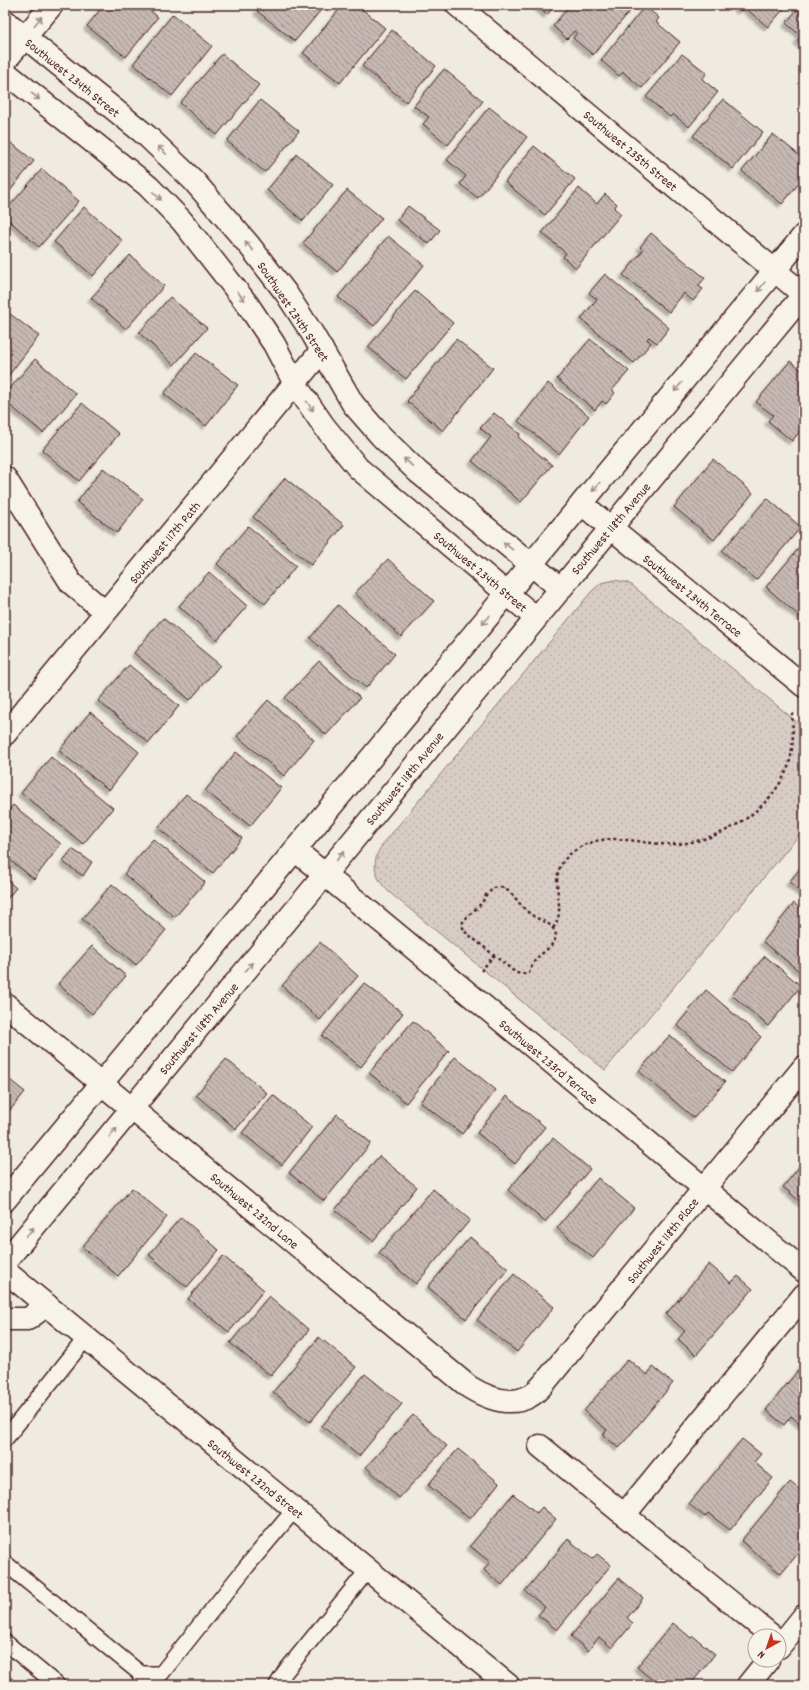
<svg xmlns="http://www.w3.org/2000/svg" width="809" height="1690" font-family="Dekko,sans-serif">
<defs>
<pattern id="green-dots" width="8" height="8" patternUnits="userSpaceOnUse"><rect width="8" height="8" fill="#d8cdc6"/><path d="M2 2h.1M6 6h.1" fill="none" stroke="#bbb0aa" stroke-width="1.8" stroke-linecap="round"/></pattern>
<pattern id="building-back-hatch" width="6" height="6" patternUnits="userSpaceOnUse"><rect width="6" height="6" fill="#c6b8b3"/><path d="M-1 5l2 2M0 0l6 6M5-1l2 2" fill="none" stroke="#a39592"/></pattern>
<filter id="shadow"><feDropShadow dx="-3.5" dy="3.5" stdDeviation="1" flood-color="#0004"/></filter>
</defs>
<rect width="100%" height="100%" fill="#f0ebe0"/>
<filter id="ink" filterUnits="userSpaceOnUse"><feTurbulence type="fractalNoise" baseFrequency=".025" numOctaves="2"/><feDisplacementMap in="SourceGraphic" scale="8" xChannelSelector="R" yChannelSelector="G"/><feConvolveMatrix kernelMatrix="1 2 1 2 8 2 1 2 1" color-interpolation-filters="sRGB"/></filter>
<g filter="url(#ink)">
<path fill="url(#green-dots)" stroke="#917678" d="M 615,580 L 628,583 L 633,586 L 804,728 L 804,829 L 605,1070 L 389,892 C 374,878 370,861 383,844 L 591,592 L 601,583 Z"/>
<g fill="url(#building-back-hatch)" stroke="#4a1f2b" filter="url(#shadow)">
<polygon points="104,5 144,5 158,17 126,57 87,26"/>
<polygon points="262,5 325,5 295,41 257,11"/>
<polygon points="343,5 357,5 385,28 340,83 303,53"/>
<polygon points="535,5 555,5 547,15"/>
<polygon points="570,5 635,5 593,55 573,38 577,33 574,31 567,39 553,26"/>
<polygon points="734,5 787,5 768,27 744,7 741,11"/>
<polygon points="801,5 804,5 804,47 797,41 801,36 786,23"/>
<polygon points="645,6 659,18 656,22 680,42 642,88 623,72 619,76 601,60"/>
<polygon points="173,14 212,46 172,96 133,64"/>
<polygon points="392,30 436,66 406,102 362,66"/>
<polygon points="222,54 259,85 217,135 180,103"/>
<polygon points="682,54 707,73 702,79 718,92 689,127 673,114 670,117 646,97"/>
<polygon points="444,69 483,101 448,145 423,124 429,117 414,106"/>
<polygon points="723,99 763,132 733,169 693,136"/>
<polygon points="260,100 299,131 265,172 227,141"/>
<polygon points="489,107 527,137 478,198 460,184 466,176 447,160"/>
<polygon points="773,134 804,159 804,177 782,204 742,171"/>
<polygon points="5,138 34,161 5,197"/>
<polygon points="534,146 575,179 545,215 505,182"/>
<polygon points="297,154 333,185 303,221 267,190"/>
<polygon points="42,169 79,201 39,247 5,217 5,211"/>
<polygon points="579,188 597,204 605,194 617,204 614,208 621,214 576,268 563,257 566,253 542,233"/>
<polygon points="347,190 382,218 337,272 303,243"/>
<polygon points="408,206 440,230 429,244 397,220"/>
<polygon points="84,207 123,241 93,276 54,242"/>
<polygon points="651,233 705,278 698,286 703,289 693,301 684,293 669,312 623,275 643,250 640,247"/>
<polygon points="388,236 424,265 374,326 338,297"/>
<polygon points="130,255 164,286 126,329 91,298"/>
<polygon points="605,274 669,328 657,343 649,337 647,339 651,343 634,363 581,319 597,299 589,293"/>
<polygon points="415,291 453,323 406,379 368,347"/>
<polygon points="170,297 207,328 174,365 139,333"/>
<polygon points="5,310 39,336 5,380"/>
<polygon points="456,339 493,368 443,431 407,401"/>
<polygon points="590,339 629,371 612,390 615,393 606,404 602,401 595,410 557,379"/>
<polygon points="196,353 238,385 206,426 164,394"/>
<polygon points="35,359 76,394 43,433 5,401 5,394"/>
<polygon points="790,361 804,372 804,426 792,441 768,421 773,415 756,402"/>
<polygon points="548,383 589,416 559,454 518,421"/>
<polygon points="82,403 119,434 79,481 42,450"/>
<polygon points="494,413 520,434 519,438 552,465 521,502 472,461 491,437 480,428"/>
<polygon points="713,459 753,493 714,540 674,507"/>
<polygon points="103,468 143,499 117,533 77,502"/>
<polygon points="285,478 344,525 311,565 253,517"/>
<polygon points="767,498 801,527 756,580 722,551"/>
<polygon points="248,526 296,566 265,604 217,564"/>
<polygon points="804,542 804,620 766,587"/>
<polygon points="388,559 434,601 401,637 355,593"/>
<polygon points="209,572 247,606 217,640 179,606"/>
<polygon points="338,605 395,654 366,688 310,638"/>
<polygon points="163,618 220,665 190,700 134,653"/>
<polygon points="319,661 360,698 326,735 285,698"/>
<polygon points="129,665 179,706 149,743 98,701"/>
<polygon points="268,700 314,740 284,776 237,736"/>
<polygon points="90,712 139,752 109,790 59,751"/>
<polygon points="236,752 281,788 250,826 205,791"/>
<polygon points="51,757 113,808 83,844 21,793"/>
<polygon points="186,794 242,838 213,873 158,828"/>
<polygon points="13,805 61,844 34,879 5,856 5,815"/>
<polygon points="153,839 205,882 175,917 124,874"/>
<polygon points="72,849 92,862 83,876 63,862"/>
<polygon points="804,864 804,895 789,882"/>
<polygon points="5,878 16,888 5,901"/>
<polygon points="112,884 166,930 136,965 82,919"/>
<polygon points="794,903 804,912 804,975 763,942"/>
<polygon points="320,942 358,976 320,1020 282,986"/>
<polygon points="92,946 126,976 92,1014 58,984"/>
<polygon points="765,956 801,986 768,1026 732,995"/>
<polygon points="364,983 403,1013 361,1067 322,1036"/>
<polygon points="706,990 761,1037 732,1072 677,1025"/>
<polygon points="413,1021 449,1051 406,1103 369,1073"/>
<polygon points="670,1035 725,1082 694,1118 639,1071"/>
<polygon points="455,1057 496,1090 462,1134 420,1102"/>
<polygon points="226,1059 267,1093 236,1129 196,1095"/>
<polygon points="5,1076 25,1092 5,1116"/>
<polygon points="273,1095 312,1127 282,1165 242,1133"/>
<polygon points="507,1096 545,1127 515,1164 477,1133"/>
<polygon points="337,1114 371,1143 324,1201 289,1173"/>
<polygon points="553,1138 590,1169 545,1222 508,1190"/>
<polygon points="379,1156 417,1187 373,1241 335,1210"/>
<polygon points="804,1161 804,1205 783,1187"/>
<polygon points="598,1178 634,1208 593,1258 557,1228"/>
<polygon points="132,1188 167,1217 118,1276 82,1247"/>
<polygon points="433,1189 470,1220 416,1284 379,1253"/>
<polygon points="181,1217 219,1250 187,1287 149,1255"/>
<polygon points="470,1237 508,1269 466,1319 428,1287"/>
<polygon points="223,1256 264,1290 229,1332 188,1299"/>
<polygon points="709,1264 731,1283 738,1276 753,1289 696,1355 678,1339 685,1331 666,1314"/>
<polygon points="514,1274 554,1307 517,1352 477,1320"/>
<polygon points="269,1296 309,1330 271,1376 230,1343"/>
<polygon points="319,1337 356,1367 310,1422 273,1392"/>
<polygon points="628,1359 647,1375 653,1367 673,1383 619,1448 603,1435 607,1430 584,1411"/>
<polygon points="804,1363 804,1427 791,1416 784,1425 766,1410"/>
<polygon points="365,1374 402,1404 359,1456 322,1426"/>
<polygon points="413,1415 447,1446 399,1498 366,1467"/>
<polygon points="742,1439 761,1454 754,1462 773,1478 730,1530 708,1513 705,1517 689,1504"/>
<polygon points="458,1449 499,1483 470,1519 428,1485"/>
<polygon points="790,1482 804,1493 804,1502 800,1507 804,1510 804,1546 781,1574 741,1541"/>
<polygon points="513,1494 537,1513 542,1507 556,1519 502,1585 484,1570 490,1562 470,1546"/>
<polygon points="568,1539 592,1559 597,1554 611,1565 557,1630 538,1615 545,1607 525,1591"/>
<polygon points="619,1578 643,1598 627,1618 633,1623 612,1648 599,1637 588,1651 571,1636"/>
<polygon points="673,1623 691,1638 693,1636 715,1654 690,1685 672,1685 666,1681 663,1685 658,1685 637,1667"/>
<polygon points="5,1673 20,1685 5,1685"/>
</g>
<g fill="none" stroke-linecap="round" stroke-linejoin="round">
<defs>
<g id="service">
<polyline points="5,1439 86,1338"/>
<polyline points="5,1563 141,1674"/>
<polyline points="5,1642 57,1685"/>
<polyline points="141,1685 141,1674 161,1674 247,1566 295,1509"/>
<polyline points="277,1685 285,1672 368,1570"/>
</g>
<g id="minor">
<polyline points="457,5 804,295"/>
<polyline points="5,21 147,136 193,180 249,245 286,293 312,333 353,404 381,436 418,472 560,588"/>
<polyline points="5,72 148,186 182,221 248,305 274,344 295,384 324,426 358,468 536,618"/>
<polyline points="5,478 71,583 105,612"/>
<polyline points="582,504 804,686"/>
<polyline points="5,734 322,350"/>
<polyline points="295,850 804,1271"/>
<path d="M 5,1004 L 469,1387 C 487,1398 510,1407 530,1396 C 536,1393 541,1387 546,1381 L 804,1067"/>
<polyline points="5,1200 804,235"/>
<polyline points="5,1262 804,294"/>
<polyline points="5,1319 28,1319 47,1305"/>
<polyline points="540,1446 772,1636"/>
<polyline points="624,1515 804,1295"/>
<polyline points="779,1647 804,1616"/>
<polyline points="748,1685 768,1660"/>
</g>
<g id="tertiary">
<polyline points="5,61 52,5"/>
<polyline points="5,1271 508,1685"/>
</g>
</defs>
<use href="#service" stroke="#4a1f2b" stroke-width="18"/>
<use href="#minor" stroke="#4a1f2b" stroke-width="25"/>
<use href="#tertiary" stroke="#4a1f2b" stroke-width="25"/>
<g stroke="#4a1f2b" stroke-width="2.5" stroke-dasharray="3 3" stroke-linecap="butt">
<path d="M 501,887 C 515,893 517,903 528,912 C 534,918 543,920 550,925 C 567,941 542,950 534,962 C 532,965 531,969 529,973 L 525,974 L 516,973 L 464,931 L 462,924 L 464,920 L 482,903 L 486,895 L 494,888 Z"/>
<path d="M 553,928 C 571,906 540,875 574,851 C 609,827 641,847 678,844 C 722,840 771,811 788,767 C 794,750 793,732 792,713"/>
<polyline points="481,971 494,955"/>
</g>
<use href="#service" stroke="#f7f3e8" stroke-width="15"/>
<use href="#minor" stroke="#f7f3e8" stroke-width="22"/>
<use href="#tertiary" stroke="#f7f3e8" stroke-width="22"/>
</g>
<defs><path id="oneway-shaft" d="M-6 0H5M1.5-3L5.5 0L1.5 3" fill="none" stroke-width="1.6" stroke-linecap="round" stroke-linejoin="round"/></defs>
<g stroke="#a0898a">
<use href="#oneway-shaft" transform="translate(38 21) rotate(-50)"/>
<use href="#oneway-shaft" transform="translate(35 96) rotate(39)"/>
<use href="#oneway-shaft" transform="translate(162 150) rotate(-136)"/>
<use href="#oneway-shaft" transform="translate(157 196) rotate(45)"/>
<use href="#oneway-shaft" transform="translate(249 246) rotate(-129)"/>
<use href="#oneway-shaft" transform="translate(761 287) rotate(129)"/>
<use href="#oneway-shaft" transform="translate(241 296) rotate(52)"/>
<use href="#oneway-shaft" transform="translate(678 387) rotate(130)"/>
<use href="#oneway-shaft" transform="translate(310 406) rotate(55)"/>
<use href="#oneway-shaft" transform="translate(408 462) rotate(-137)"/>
<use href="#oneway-shaft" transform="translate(596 487) rotate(130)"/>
<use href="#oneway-shaft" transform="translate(508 546) rotate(-141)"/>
<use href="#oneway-shaft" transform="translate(486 620) rotate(130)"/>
<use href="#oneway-shaft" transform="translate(340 856) rotate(-51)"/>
<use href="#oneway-shaft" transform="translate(249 967) rotate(-50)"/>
<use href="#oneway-shaft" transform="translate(113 1132) rotate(-51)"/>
<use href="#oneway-shaft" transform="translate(30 1232) rotate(-50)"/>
</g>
</g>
<g text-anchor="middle" stroke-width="3" stroke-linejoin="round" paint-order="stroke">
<g font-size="13" fill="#4a1f2b" stroke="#f7f3e8">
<text transform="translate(73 77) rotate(39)" y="5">Southwest 234th Street</text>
<text transform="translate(631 150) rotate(40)" y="5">Southwest 235th Street</text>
<text transform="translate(294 311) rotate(56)" y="5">Southwest 234th Street</text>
<text transform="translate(610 528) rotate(-50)" y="5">Southwest 118th Avenue</text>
<text transform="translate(164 542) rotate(-50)" y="5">Southwest 117th Path</text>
<text transform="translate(481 571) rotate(40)" y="5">Southwest 234th Street</text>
<text transform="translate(693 595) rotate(39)" y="5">Southwest 234th Terrace</text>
<text transform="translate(404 778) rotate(-51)" y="5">Southwest 118th Avenue</text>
<text transform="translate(198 1028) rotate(-50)" y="5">Southwest 118th Avenue</text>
<text transform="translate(549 1061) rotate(40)" y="5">Southwest 233rd Terrace</text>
<text transform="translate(255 1210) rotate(40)" y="5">Southwest 232nd Lane</text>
<text transform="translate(662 1240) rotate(-51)" y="5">Southwest 118th Place</text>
<text transform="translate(256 1478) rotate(39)" y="5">Southwest 232nd Street</text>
</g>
</g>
<rect width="809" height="1690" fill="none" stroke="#f7f3e8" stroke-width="20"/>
<rect x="10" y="10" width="789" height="1670" fill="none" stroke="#4a1f2b" stroke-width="1.5" filter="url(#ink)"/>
<g transform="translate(767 1648) rotate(220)"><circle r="19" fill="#f7f3e8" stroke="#b29e9c"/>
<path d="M0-3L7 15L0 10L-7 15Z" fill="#c8321e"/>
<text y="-6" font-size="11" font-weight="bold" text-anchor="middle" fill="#4a1f2b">N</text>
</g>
</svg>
